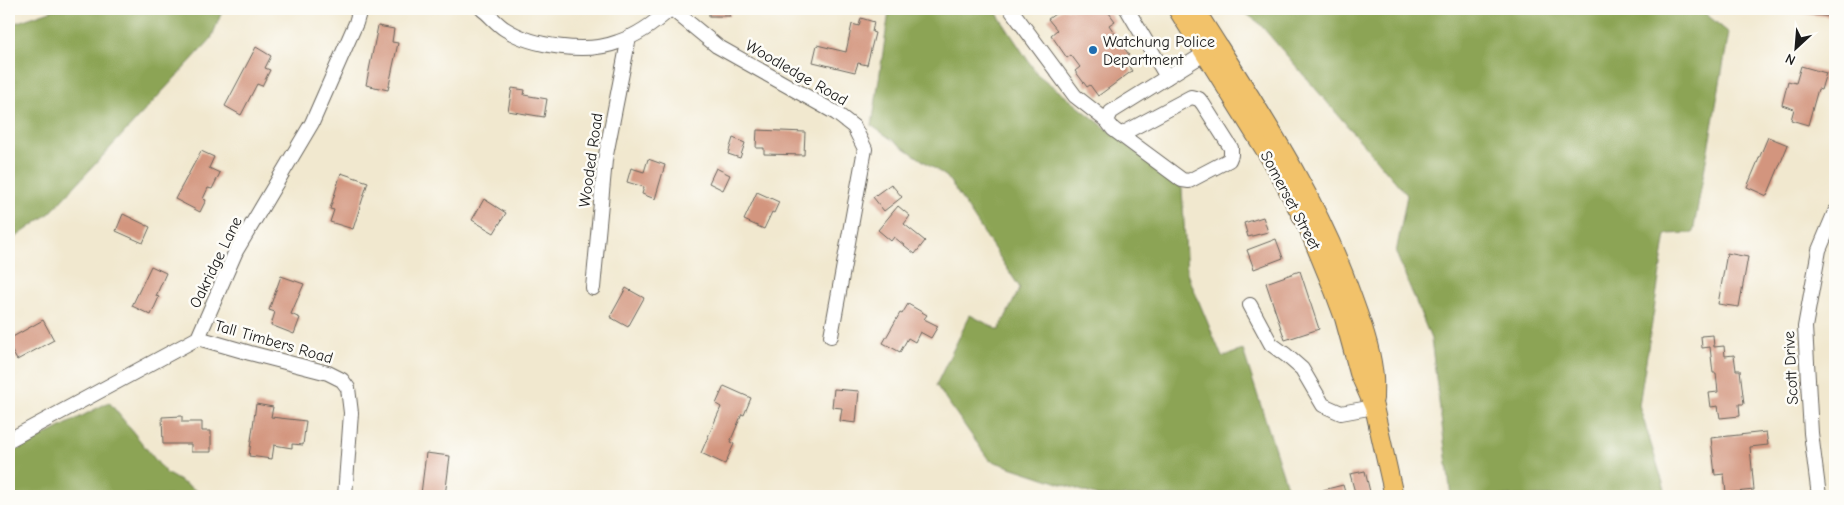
<svg xmlns="http://www.w3.org/2000/svg" width="1844" height="505" font-family="'Comic Neue',sans-serif">
<rect width="100%" height="100%" fill="#fdfcf7"/>
<filter id="ink" filterUnits="userSpaceOnUse"><feTurbulence type="fractalNoise" baseFrequency=".02" numOctaves="2"/><feDisplacementMap in="SourceGraphic" scale="10" xChannelSelector="R" yChannelSelector="G"/><feConvolveMatrix kernelMatrix="1 2 1 2 8 2 1 2 1" color-interpolation-filters="sRGB"/></filter>
<filter id="wash" filterUnits="userSpaceOnUse"><feTurbulence type="fractalNoise" baseFrequency=".0096" numOctaves="4" result="noise"/><feDisplacementMap in="SourceGraphic" scale="20" xChannelSelector="R" yChannelSelector="G"/><feGaussianBlur stdDeviation="1.12" result="paint"/><feColorMatrix in="noise" values="0 0 0 0 0 0 0 0 0 0 0 0 0 0 0 0 0 1.4 0 .05"/><feComposite in="paint" operator="in"/></filter>
<g filter="url(#wash)">
<rect width="100%" height="100%" fill="#f1e8cf"/>
<g fill="#8ca454" stroke="#546038">
<polygon points="56,9 223,9 211,39 50,213 9,242 9,25"/>
<polygon points="886,9 994,9 1037,74 1182,188 1187,273 1222,357 1243,350 1290,496 1098,496 989,460 936,385 970,315 999,330 1020,288 947,177 872,126 889,12"/>
<polygon points="1239,9 1700,9 1729,33 1693,233 1666,234 1639,405 1667,496 1451,496 1431,339 1396,253 1407,195 1258,22"/>
<polygon points="109,402 166,473 206,496 97,496 94,495 88,496 9,496 9,454"/>
</g>
<g id="blocks">
<g fill="#d3957e">
<rect x="709" y="9" width="21" height="7"/>
<polygon points="1062,9 1102,10 1106,9 1115,21 1109,25 1129,55 1124,59 1132,71 1098,96 1090,85 1087,87 1075,71 1080,67 1071,55 1067,58 1051,35 1057,30 1048,19"/>
<polygon points="1795,9 1835,9 1835,17 1794,13"/>
<polygon points="861,18 874,22 872,32 875,33 867,65 858,63 855,72 813,62 817,45 846,52 852,24 859,26"/>
<polygon points="378,26 394,29 392,42 398,43 388,90 366,85"/>
<polygon points="256,47 271,56 265,68 270,70 262,86 257,84 241,115 225,106"/>
<polygon points="1801,66 1826,73 1821,90 1818,89 1808,125 1791,120 1794,109 1782,105 1788,81 1796,83"/>
<polygon points="512,88 525,90 524,95 547,99 544,117 508,111"/>
<polygon points="757,130 805,132 804,155 764,154 764,148 756,148"/>
<polygon points="1768,137 1788,145 1767,196 1747,187"/>
<polygon points="733,138 745,143 740,158 728,154"/>
<polygon points="201,151 214,157 209,168 220,173 212,189 208,188 203,199 206,200 200,212 175,199"/>
<polygon points="648,159 665,165 655,199 642,194 644,187 627,182 631,168 644,172"/>
<polygon points="716,168 730,175 723,190 709,183"/>
<polygon points="341,173 368,182 353,229 330,222 334,210 330,209"/>
<polygon points="891,184 902,197 884,211 873,197"/>
<polygon points="757,192 779,202 774,213 772,212 764,229 744,220"/>
<polygon points="484,199 506,213 494,233 472,220"/>
<polygon points="898,206 910,216 904,224 925,241 915,254 894,237 891,241 878,230"/>
<polygon points="123,214 150,227 143,243 116,231"/>
<polygon points="1263,217 1268,232 1248,237 1244,223"/>
<polygon points="1276,239 1283,258 1254,269 1247,250"/>
<polygon points="1727,253 1748,257 1739,307 1718,304"/>
<polygon points="151,266 166,273 156,296 159,297 151,315 132,306"/>
<polygon points="1300,271 1319,329 1285,340 1266,283"/>
<polygon points="281,276 304,284 291,314 300,318 294,334 271,325 275,312 269,310"/>
<polygon points="626,288 644,298 628,327 610,317"/>
<polygon points="908,304 927,315 924,319 938,326 931,338 920,332 915,342 908,338 900,352 883,343 900,313 902,314"/>
<polygon points="43,320 54,340 17,360 9,346 9,339"/>
<polygon points="1713,335 1714,347 1724,346 1725,356 1734,355 1736,370 1740,370 1744,404 1739,404 1740,416 1720,418 1718,406 1711,407 1709,393 1718,392 1716,373 1713,373 1710,347 1702,348 1701,336"/>
<polygon points="724,386 751,398 744,415 742,414 730,442 734,444 725,464 701,453 721,407 716,404"/>
<polygon points="834,389 859,391 856,423 840,421 842,408 832,407"/>
<polygon points="256,404 273,407 271,417 306,421 303,445 292,444 292,448 274,445 272,459 249,456"/>
<polygon points="182,416 182,422 202,422 202,431 211,431 211,452 191,452 191,444 163,444 162,417"/>
<polygon points="1766,432 1768,445 1750,447 1754,490 1726,493 1724,474 1715,475 1711,438"/>
<polygon points="426,453 450,456 445,496 421,494"/>
<polygon points="1365,471 1371,496 1356,496 1350,474"/>
<polygon points="1343,485 1346,496 1325,496 1323,490"/>
</g>
</g>
</g>
<g filter="url(#ink)">
<use href="#blocks" fill-opacity="0" stroke="#67635b" stroke-width="1"/>
<g fill="none" stroke-linecap="round" stroke-linejoin="round">
<defs>
<g id="minor">
<path d="M 482,9 C 490,15 497,24 505,29 C 533,47 587,54 618,42 C 636,36 656,22 670,9"/>
<polyline points="672,9 717,46 836,113 854,127 865,149 831,336"/>
<polyline points="1014,9 1012,11 1075,96 1107,121"/>
<polyline points="1127,9 1167,77"/>
<polyline points="1122,134 1191,97 1199,99 1203,104 1231,148 1231,155 1229,160 1189,181 1182,180 1113,129 1107,121 1111,112 1212,49"/>
<polyline points="593,288 605,160 629,37"/>
<polyline points="1250,305 1271,344 1286,355 1302,369 1323,405 1341,413 1374,407"/>
<polyline points="198,338 250,353 328,373 342,380 348,388 351,413 345,496"/>
<polyline points="9,440 198,338 236,251 312,123 356,23 360,9"/>
<polyline points="1819,496 1811,433 1805,327 1819,250 1835,212"/>
</g>
<g id="major">
<polyline points="1177,9 1278,171 1308,228 1334,291 1344,318 1359,373 1374,407 1394,496"/>
<path d="M 1195,9 C 1254,103 1317,194 1353,299 C 1361,321 1370,345 1373,369 C 1375,378 1374,389 1374,399"/>
</g>
</defs>
<use href="#minor" stroke="#67635b" stroke-width="16"/>
<use href="#major" stroke="#67635b" stroke-width="20"/>
<use href="#minor" stroke="#fff" stroke-width="14"/>
<use href="#major" stroke="#f2c26a" stroke-width="18"/>
</g>
</g>
<circle fill="#1f6fb2" stroke="#fdfcf7" stroke-width="2" cx="1093" cy="50" r="5"/>
<g text-anchor="middle" stroke-width="5" stroke-linejoin="round" paint-order="stroke">
<g font-size="16" fill="#1c1c1c" stroke="#fdfcf7" text-anchor="start">
<text x="1103" y="47">Watchung Police<tspan x="1103" dy="18">Department</tspan></text>
</g>
<g font-size="16" fill="#1c1c1c" stroke="#fdfcf7">
<text transform="translate(797 72) rotate(30)" y="6">Woodledge Road</text>
<text transform="translate(590 160) rotate(-82)" y="6">Wooded Road</text>
<text transform="translate(1291 200) rotate(62)" y="6">Somerset Street</text>
<text transform="translate(215 262) rotate(-64)" y="6">Oakridge Lane</text>
<text transform="translate(274 341) rotate(16)" y="6">Tall Timbers Road</text>
<text transform="translate(1790 368) rotate(-93)" y="6">Scott Drive</text>
</g>
</g>
<rect width="1844" height="505" fill="none" stroke="#fdfcf7" stroke-width="30"/>
<g transform="translate(1796 48) rotate(206)" stroke="#fdfcf7" stroke-width="4" paint-order="stroke">
<path d="M0-4L9 19L0 12L-9 19Z" fill="#1c1c1c"/>
<text y="-8" font-size="14" font-weight="bold" text-anchor="middle" fill="#1c1c1c">N</text>
</g>
</svg>
